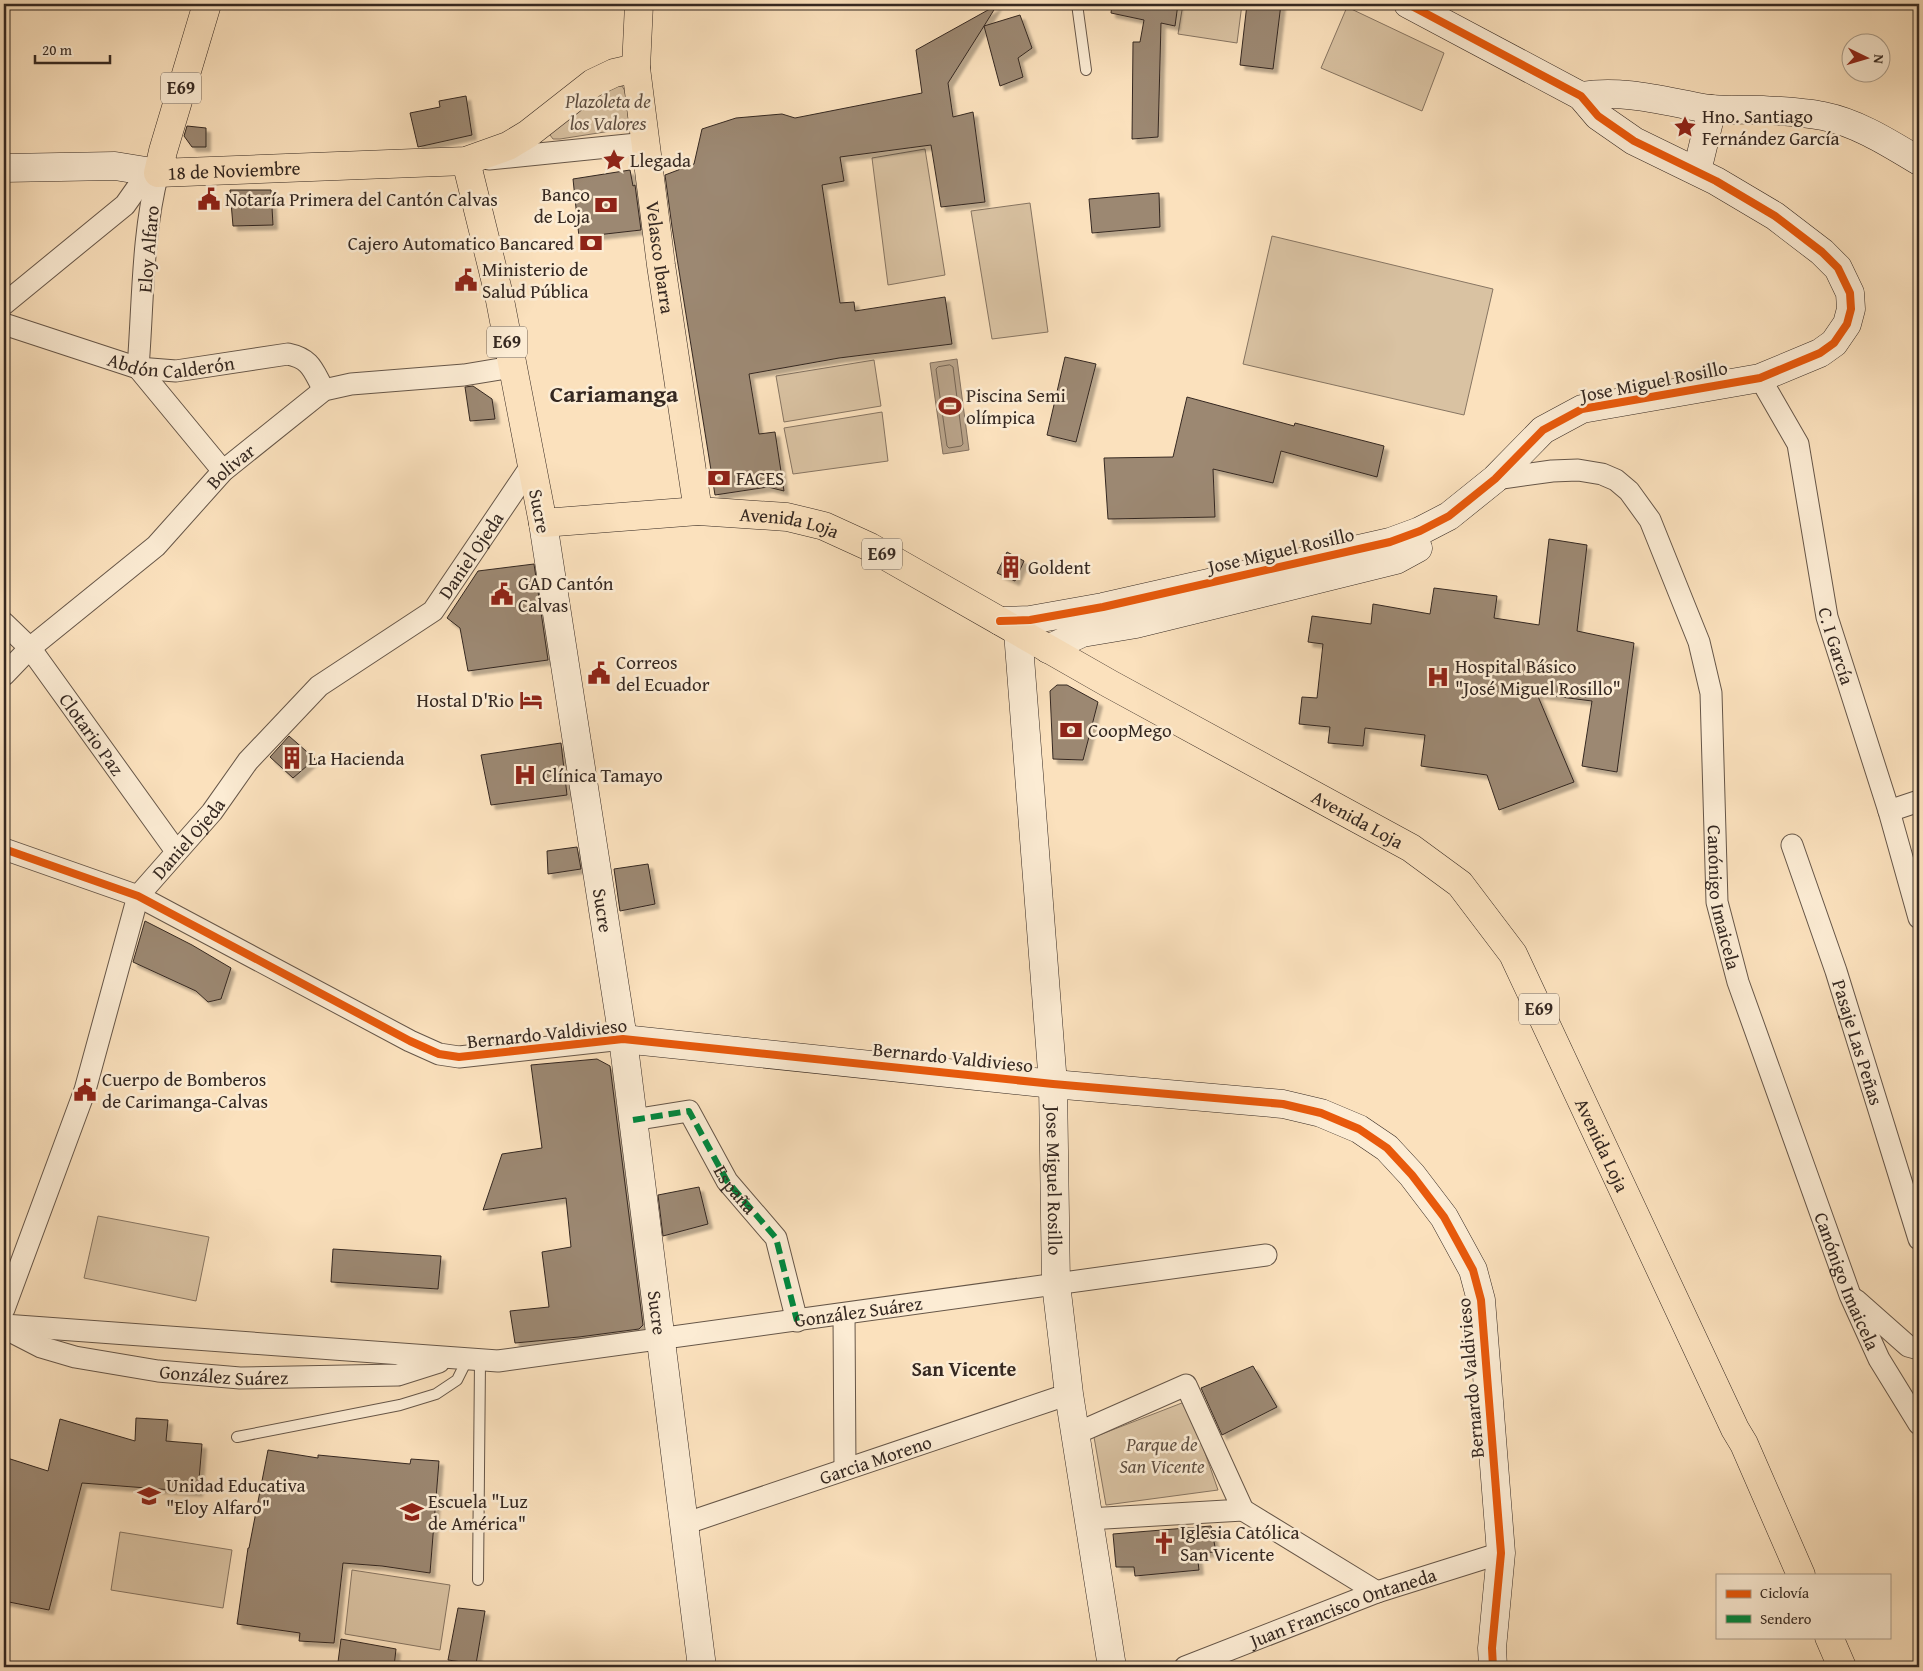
<svg xmlns="http://www.w3.org/2000/svg" width="1923" height="1671" font-family="'Gentium Book Plus',serif">
<defs>
<filter id="shadow"><feDropShadow dx="4.5" dy="4.5" stdDeviation="1" flood-color="#0004"/></filter>
</defs>
<rect width="100%" height="100%" fill="#fbe1bd"/>
<filter id="stains"><feTurbulence type="fractalNoise" baseFrequency=".004" numOctaves="4"/><feColorMatrix values="0 0 0 0 .2 0 0 0 0 .09 0 0 0 0 .02 0 0 0 .5 -.17"/></filter>
<radialGradient id="worn" r=".72"><stop offset=".6" stop-color="#630" stop-opacity="0"/><stop offset="1" stop-color="#630" stop-opacity=".3"/></radialGradient>
<g fill="#d9c2a2" stroke="#877562">
<polygon points="1183,4 1242,4 1237,43 1178,34"/>
<polygon points="1347,7 1444,53 1422,111 1321,68"/>
<polygon points="613,85 622,86 625,91 630,128 560,139 553,139 550,135 554,126"/>
<polygon points="925,149 945,275 888,285 872,158"/>
<polygon points="1030,203 1048,332 992,339 971,211"/>
<polygon points="1272,236 1493,289 1464,415 1243,364"/>
<polygon points="874,360 881,406 784,422 776,376"/>
<polygon points="882,412 888,461 793,474 784,428"/>
<polygon points="98,1216 209,1237 196,1301 84,1278"/>
<polygon points="1187,1401 1218,1490 1106,1505 1094,1437"/>
<polygon points="120,1532 232,1550 223,1608 111,1590"/>
<polygon points="352,1570 450,1585 440,1650 345,1634"/>
</g>
<polygon fill="#b8a288" stroke="#84715f" points="957,359 969,450 943,454 930,363"/>
<g fill="none" stroke-linecap="round" stroke-linejoin="round">
<polygon stroke="#766554" stroke-width="1" points="950,365 953,367 963,444 961,446 949,448 947,446 936,369 938,367"/>
</g>
<g fill="#9c8872" stroke="#352821" filter="url(#shadow)">
<polygon points="1112,4 1178,4 1175,26 1161,23 1158,137 1132,139 1133,42 1140,42 1144,20 1111,13"/>
<polygon points="1247,4 1281,4 1273,69 1240,65"/>
<polygon points="997,5 984,26 1020,15 1032,48 1018,58 1023,77 1000,86 984,26 948,83 953,117 973,112 985,202 941,207 931,145 840,157 844,181 822,185 840,303 854,302 855,311 945,297 952,344 839,358 749,374 759,434 775,432 784,491 768,487 715,495 672,227 665,175 694,164 702,129 736,118 782,114 795,118 922,93 916,50"/>
<polygon points="466,96 472,135 418,147 410,113 440,107 439,101"/>
<polygon points="187,126 206,128 206,147 192,147 184,136"/>
<polygon points="630,170 633,186 635,185 641,230 579,237 573,179"/>
<polygon points="230,190 271,190 273,225 233,226"/>
<polygon points="1159,193 1160,227 1092,233 1089,199"/>
<polygon points="1065,357 1096,364 1076,442 1047,435"/>
<polygon points="473,386 492,399 495,419 470,421 465,387"/>
<polygon points="1187,397 1294,426 1295,423 1384,446 1377,477 1281,451 1273,483 1213,469 1215,517 1108,519 1104,458 1173,457"/>
<polygon points="1549,539 1587,545 1577,631 1634,643 1617,772 1582,766 1592,701 1537,694 1574,782 1499,810 1487,775 1421,766 1425,735 1365,728 1363,746 1328,743 1330,727 1299,724 1302,697 1317,698 1323,644 1308,642 1312,616 1371,624 1373,604 1430,614 1434,588 1497,596 1494,618 1539,625"/>
<polygon points="1007,552 1024,561 1015,581 997,573"/>
<polygon points="534,564 548,660 468,671 460,628 447,618 478,571"/>
<polygon points="1057,685 1067,685 1098,702 1083,760 1053,759 1050,691"/>
<polygon points="289,736 315,759 293,778 270,757"/>
<polygon points="561,743 567,795 491,805 481,755"/>
<polygon points="577,847 581,869 548,874 547,851"/>
<polygon points="648,864 655,904 620,911 614,869"/>
<polygon points="145,921 192,945 231,968 221,999 208,1002 196,991 133,962"/>
<polygon points="597,1059 610,1066 643,1325 639,1329 579,1337 515,1343 510,1311 549,1307 542,1252 571,1247 566,1198 483,1210 502,1154 542,1148 531,1065"/>
<polygon points="699,1187 708,1224 663,1236 658,1195"/>
<polygon points="333,1249 441,1256 438,1289 331,1282"/>
<polygon points="1253,1366 1277,1407 1222,1435 1201,1388"/>
<polygon points="136,1418 168,1420 166,1441 202,1444 198,1492 82,1483 49,1610 4,1601 4,1457 48,1471 60,1419 135,1441"/>
<polygon points="268,1450 318,1458 318,1455 410,1464 411,1459 439,1461 430,1573 382,1566 343,1563 334,1643 299,1641 300,1633 237,1624 248,1548 249,1548"/>
<polygon points="1211,1526 1216,1552 1197,1553 1199,1570 1135,1576 1134,1567 1116,1567 1113,1534"/>
<polygon points="458,1608 485,1611 476,1664 448,1660"/>
<polygon points="341,1639 396,1649 394,1667 367,1667 338,1662"/>
</g>
<g fill="none" stroke-linecap="round" stroke-linejoin="round">
<defs>
<g id="lane">
<polyline points="1077,4 1086,70"/>
<polyline points="237,1437 400,1405 436,1394 457,1380 467,1360"/>
<polyline points="478,1580 480,1361"/>
</g>
<g id="street">
<polyline points="489,159 647,143"/>
<path d="M 158,173 C 142,234 143,305 138,368 L 223,471"/>
<polyline points="4,304 125,205 137,188 158,173"/>
<path id="s1" d="M 4,324 L 138,368 L 176,371 L 288,354 C 312,359 313,371 324,390"/>
<path id="s2" d="M 1760,378 L 1798,444 L 1827,617 L 1889,811 L 1919,918"/>
<path id="s3" d="M 1495,479 L 1552,471 L 1578,470 L 1602,474 L 1616,480 L 1629,491 L 1650,520 L 1699,642 L 1711,693 L 1717,902 L 1738,982 L 1850,1295 L 1879,1359 L 1919,1424"/>
<path id="s4" d="M 4,623 L 30,648 L 176,851"/>
<path id="s5" d="M 4,675 L 30,648 L 156,546 L 223,471 L 324,390 L 351,384 L 464,375 L 512,367"/>
<polyline points="1889,811 1919,801"/>
<path id="s6" d="M 1792,845 L 1836,971 L 1919,1239"/>
<polyline points="4,849 138,896 410,1041 439,1054 459,1057 623,1039"/>
<polyline points="633,1120 689,1111 727,1181 776,1238 797,1321"/>
<polyline points="1856,1300 1908,1346 1919,1349"/>
<path id="s7" d="M 4,1309 L 85,1090 L 138,896 L 212,812 L 248,761 L 319,686 L 433,611 L 531,466"/>
<polyline points="844,1314 845,1469"/>
<path id="s8" d="M 4,1325 L 498,1361 L 1266,1255"/>
<path id="s9" d="M 6,1329 L 41,1347 L 75,1357 L 158,1371 L 240,1378 L 398,1375 L 439,1362"/>
<polyline points="1075,1434 1186,1385 1243,1510 1088,1519"/>
<polyline points="1243,1510 1377,1592"/>
<path id="s10" d="M 684,1524 L 1069,1394"/>
<path id="s11" d="M 1185,1667 L 1377,1592 L 1501,1553"/>
</g>
<g id="secondary">
<path d="M 1581,96 C 1626,89 1666,102 1709,109 C 1727,111 1745,109 1763,110 C 1782,111 1804,112 1823,116 C 1858,123 1889,143 1919,161"/>
<polyline points="4,168 115,166 158,173"/>
<polyline points="1697,171 1712,109"/>
<path id="s12" d="M 543,523 L 623,1039 L 702,1667"/>
<polyline points="1000,621 1030,620 1103,607 1390,542 1420,531 1449,516 1495,479 1543,430 1582,409 1760,378 1820,353 1834,343 1847,324 1851,309 1850,293 1838,268 1822,252 1775,216 1716,181 1634,141 1598,116 1581,96 1408,4"/>
<path id="s13" d="M 1018,632 L 1053,1084 L 1056,1284 L 1069,1394 L 1112,1667"/>
<polyline points="1048,649 1082,633 1136,624 1396,560 1418,548"/>
<polyline points="623,1039 1053,1084 1283,1104 1321,1113 1359,1129 1387,1148 1412,1175 1444,1217 1473,1270 1481,1300 1501,1553 1492,1648 1493,1667"/>
</g>
<g id="primary">
<path id="s14" d="M 207,4 L 163,151 L 158,173 L 466,161 L 508,146 L 528,134 L 593,83 L 614,73 L 636,68"/>
<path id="s15" d="M 639,4 L 636,68 L 661,265 L 698,511"/>
<path id="s16" d="M 466,161 L 499,295 L 543,523 L 698,511 L 787,517 L 824,526 L 870,547 L 1110,684 L 1411,848 L 1460,884 L 1513,954 L 1735,1429 L 1744,1444 L 1801,1575"/>
<polyline points="1829,1637 1842,1667"/>
</g>
</defs>
<use href="#lane" stroke="#665648" stroke-width="12"/>
<use href="#street" stroke="#665648" stroke-width="23"/>
<use href="#secondary" stroke="#352821" stroke-width="29"/>
<use href="#primary" stroke="#352821" stroke-width="29"/>
<use href="#lane" stroke="#fcecd4" stroke-width="10"/>
<use href="#street" stroke="#fcecd4" stroke-width="21"/>
<use href="#secondary" stroke="#fcecd4" stroke-width="28"/>
<use href="#primary" stroke="#fbe1bd" stroke-width="28"/>
<path stroke="#00873e" stroke-width="6" stroke-dasharray="12 6" stroke-linecap="butt" id="s17" d="M 633,1120 L 689,1111 L 727,1181 L 776,1238 L 797,1321"/>
<defs>
<g id="cycleway">
<polyline points="1000,621 1030,620 1103,607 1390,542 1420,531 1449,516 1495,479 1543,430 1582,409 1760,378 1820,353 1834,343 1847,324 1851,309 1850,293 1838,268 1822,252 1775,216 1716,181 1634,141 1598,116 1581,96 1408,4"/>
<polyline points="4,849 138,896 410,1041 439,1054 459,1057 623,1039 1053,1084 1283,1104 1321,1113 1359,1129 1387,1148 1412,1175 1444,1217 1473,1270 1481,1300 1501,1553 1492,1648 1493,1667"/>
</g>
</defs>
<use href="#cycleway" stroke="#fcecd4" stroke-width="11"/>
<use href="#cycleway" stroke="#e8590c" stroke-width="8"/>
</g>
<defs>
<symbol id="sight-bare" viewBox="-9 -9 18 18"><path d="M0-6L1.8-2.2L6-1.7L2.9 1.2L3.7 5.4L0 3.3L-3.7 5.4L-2.9 1.2L-6-1.7L-1.8-2.2Z" fill="#8f2418" stroke="#fcecd4" stroke-width="2.5" paint-order="stroke"/></symbol>
<symbol id="civic-bare" viewBox="-9 -9 18 18"><path d="M-.6-6.5H3V-4.5H.6V-3L4-1V1h2V6H-6V1h2V-1L-.6-3ZM-1.2 2.5V6h2.4V2.5Z" fill="#8f2418" stroke="#fcecd4" stroke-width="2.5" paint-order="stroke"/></symbol>
<symbol id="bank-bare" viewBox="-9 -9 18 18"><path d="M-6-4H6V4H-6ZM0-2.3a2.3 2.3 0 1 0 0 4.6a2.3 2.3 0 1 0 0-4.6Z" fill="#8f2418" stroke="#fcecd4" stroke-width="2.5" paint-order="stroke"/></symbol>
<symbol id="stadium-bare" viewBox="-9 -9 18 18"><path d="M0-5a6.5 5 0 1 0 0 10a6.5 5 0 1 0 0-10ZM-3.5-1.8h7v3.6h-7Z" fill="#8f2418" stroke="#fcecd4" stroke-width="2.5" paint-order="stroke"/></symbol>
<symbol id="building-bare" viewBox="-9 -9 18 18"><path d="M-4-6H4V6H1V3H-1V6H-4ZM-2.5-4.3h1.7v1.8h-1.7ZM.8-4.3h1.7v1.8H.8ZM-2.5-1h1.7V.8h-1.7ZM.8-1h1.7V.8H.8Z" fill="#8f2418" stroke="#fcecd4" stroke-width="2.5" paint-order="stroke"/></symbol>
<symbol id="hospital-bare" viewBox="-9 -9 18 18"><path d="M-5-5h3v3.5h4V-5h3V5h-3V1.5h-4V5h-3Z" fill="#8f2418" stroke="#fcecd4" stroke-width="2.5" paint-order="stroke"/></symbol>
<symbol id="hotel-bare" viewBox="-9 -9 18 18"><path d="M-6-4.5h1.5V1H6V5H4.5V3h-9V5H-6ZM-4 0a1.8 1.8 0 1 1 3.6 0ZM.5 0V-2.5h3Q6-2.5 6 0Z" fill="#8f2418" stroke="#fcecd4" stroke-width="2.5" paint-order="stroke"/></symbol>
<symbol id="school-bare" viewBox="-9 -9 18 18"><path d="M0-5L7-2L0 1L-7-2ZM-4 1L0 2.5L4 1V4Q0 6-4 4Z" fill="#8f2418" stroke="#fcecd4" stroke-width="2.5" paint-order="stroke"/></symbol>
<symbol id="church-bare" viewBox="-9 -9 18 18"><path d="M-1.2-6h2.4v3.5h3.3v2.4h-3.3V6h-2.4V-.1h-3.3v-2.4h3.3Z" fill="#8f2418" stroke="#fcecd4" stroke-width="2.5" paint-order="stroke"/></symbol>
</defs>
<g fill-rule="evenodd">
<use href="#sight-bare" x="1669" y="111" width="32" height="32"/>
<use href="#sight-bare" x="598" y="144" width="32" height="32"/>
<use href="#civic-bare" x="193" y="183" width="32" height="32"/>
<use href="#bank-bare" x="590" y="189" width="32" height="32"/>
<use href="#bank-bare" x="575" y="227" width="32" height="32"/>
<use href="#civic-bare" x="450" y="264" width="32" height="32"/>
<use href="#stadium-bare" x="934" y="390" width="32" height="32"/>
<use href="#bank-bare" x="703" y="462" width="32" height="32"/>
<use href="#building-bare" x="995" y="551" width="32" height="32"/>
<use href="#civic-bare" x="486" y="578" width="32" height="32"/>
<use href="#civic-bare" x="583" y="657" width="32" height="32"/>
<use href="#hospital-bare" x="1422" y="661" width="32" height="32"/>
<use href="#hotel-bare" x="515" y="684" width="32" height="32"/>
<use href="#bank-bare" x="1055" y="714" width="32" height="32"/>
<use href="#building-bare" x="276" y="742" width="32" height="32"/>
<use href="#hospital-bare" x="509" y="759" width="32" height="32"/>
<use href="#civic-bare" x="69" y="1074" width="32" height="32"/>
<use href="#school-bare" x="133" y="1480" width="32" height="32"/>
<use href="#school-bare" x="396" y="1496" width="32" height="32"/>
<use href="#church-bare" x="1148" y="1527" width="32" height="32"/>
</g>
<g text-anchor="middle" stroke-width="5" stroke-linejoin="round" paint-order="stroke">
<g fill="#fcecd4" stroke="#716357" stroke-width="1">
<rect x="161" y="72.5" width="40" height="31" rx="4"/>
<rect x="487" y="326.5" width="40" height="31" rx="4"/>
<rect x="862" y="538.5" width="40" height="31" rx="4"/>
<rect x="1519" y="993.5" width="40" height="31" rx="4"/>
</g>
<g font-size="18" font-weight="bold" fill="#352821">
<text x="181" y="94">E69</text>
<text x="507" y="348">E69</text>
<text x="882" y="560">E69</text>
<text x="1539" y="1015">E69</text>
</g>
<g font-size="19" font-style="italic" fill="#5e4e41" stroke="#fcecd4">
<text x="608" y="108">Plazoleta de<tspan x="608" dy="22">los Valores</tspan></text>
<text x="1162" y="1451">Parque de<tspan x="1162" dy="22">San Vicente</tspan></text>
</g>
<g font-size="19" fill="#352821" stroke="#fcecd4" text-anchor="start">
<text x="1702" y="123">Hno. Santiago<tspan x="1702" dy="22">Fernández García</tspan></text>
<text x="630" y="167">Llegada</text>
<text x="590" y="201" text-anchor="end">Banco<tspan x="590" dy="22">de Loja</tspan></text>
<text x="225" y="206">Notaría Primera del Cantón Calvas</text>
<text x="574" y="250" text-anchor="end">Cajero Automatico Bancared</text>
<text x="482" y="276">Ministerio de<tspan x="482" dy="22">Salud Pública</tspan></text>
<text x="966" y="402">Piscina Semi<tspan x="966" dy="22">olímpica</tspan></text>
<text x="736" y="485">FACES</text>
<text x="1028" y="574">Goldent</text>
<text x="518" y="590">GAD Cantón<tspan x="518" dy="22">Calvas</tspan></text>
<text x="616" y="669">Correos<tspan x="616" dy="22">del Ecuador</tspan></text>
<text x="1455" y="673">Hospital Básico<tspan x="1455" dy="22">"José Miguel Rosillo"</tspan></text>
<text x="514" y="707" text-anchor="end">Hostal D'Rio</text>
<text x="1088" y="737">CoopMego</text>
<text x="308" y="765">La Hacienda</text>
<text x="542" y="782">Clínica Tamayo</text>
<text x="102" y="1086">Cuerpo de Bomberos<tspan x="102" dy="22">de Carimanga-Calvas</tspan></text>
<text x="166" y="1492">Unidad Educativa<tspan x="166" dy="22">"Eloy Alfaro"</tspan></text>
<text x="428" y="1508">Escuela "Luz<tspan x="428" dy="22">de América"</tspan></text>
<text x="1180" y="1539">Iglesia Católica<tspan x="1180" dy="22">San Vicente</tspan></text>
</g>
<g font-size="19" fill="#352821" stroke="#fcecd4">
<text dy="7" stroke="none"><textPath href="#s14" startOffset="252">18 de Noviembre</textPath></text>
<text transform="translate(148 249) rotate(-85)" y="7">Eloy Alfaro</text>
<text dy="7" stroke="none"><textPath href="#s15" startOffset="255">Velasco Ibarra</textPath></text>
<text dy="7" stroke="none"><textPath href="#s1" startOffset="174">Abdón Calderón</textPath></text>
<text transform="translate(1654 381) rotate(-11)" y="7">Jose Miguel Rosillo</text>
<text dy="7" stroke="none"><textPath href="#s5" startOffset="309">Bolivar</textPath></text>
<text transform="translate(540 511) rotate(79)" y="7">Sucre</text>
<text dy="7" stroke="none"><textPath href="#s16" startOffset="618">Avenida Loja</textPath></text>
<text transform="translate(1281 550) rotate(-13)" y="7">Jose Miguel Rosillo</text>
<text dy="7" stroke="none"><textPath href="#s7" startOffset="916">Daniel Ojeda</textPath></text>
<text dy="7" stroke="none"><textPath href="#s2" startOffset="282">C. I García</textPath></text>
<text dy="7" stroke="none"><textPath href="#s4" startOffset="142">Clotario Paz</textPath></text>
<text dy="7" stroke="none"><textPath href="#s16" startOffset="1262">Avenida Loja</textPath></text>
<text dy="7" stroke="none"><textPath href="#s7" startOffset="511">Daniel Ojeda</textPath></text>
<text dy="7" stroke="none"><textPath href="#s3" startOffset="565">Canónigo Imaicela</textPath></text>
<text dy="7" stroke="none"><textPath href="#s12" startOffset="392">Sucre</textPath></text>
<text transform="translate(547 1033) rotate(-6)" y="7">Bernardo Valdivieso</text>
<text dy="7" stroke="none"><textPath href="#s6" startOffset="208">Pasaje Las Peñas</textPath></text>
<text transform="translate(953 1057) rotate(6)" y="7">Bernardo Valdivieso</text>
<text dy="7" stroke="none"><textPath href="#s16" startOffset="1682">Avenida Loja</textPath></text>
<text dy="7" stroke="none"><textPath href="#s13" startOffset="550">Jose Miguel Rosillo</textPath></text>
<text dy="7" stroke="none"><textPath href="#s17" startOffset="148">España</textPath></text>
<text dy="7" stroke="none"><textPath href="#s3" startOffset="970">Canónigo Imaicela</textPath></text>
<text dy="7" stroke="none"><textPath href="#s12" startOffset="798">Sucre</textPath></text>
<text dy="7" stroke="none"><textPath href="#s8" startOffset="859">González Suárez</textPath></text>
<text dy="7" stroke="none"><textPath href="#s9" startOffset="225">González Suárez</textPath></text>
<text transform="translate(1470 1378) rotate(-95)" y="7">Bernardo Valdivieso</text>
<text dy="7" stroke="none"><textPath href="#s10" startOffset="202">Garcia Moreno</textPath></text>
<text dy="7" stroke="none"><textPath href="#s11" startOffset="169">Juan Francisco Ontaneda</textPath></text>
</g>
<g font-size="20" font-weight="bold" fill="#352821" stroke="#fcecd4">
<text x="964" y="1376">San Vicente</text>
</g>
<g font-size="24" font-weight="bold" fill="#352821" stroke="#fcecd4">
<text x="614" y="402">Cariamanga</text>
</g>
</g>
<rect width="1923" height="1671" fill="none" stroke="#fbe1bd" stroke-width="20"/>
<rect x="5" y="5" width="1913" height="1661" fill="none" stroke="#352821" stroke-width="2.5"/>
<rect x="10" y="10" width="1903" height="1651" fill="none" stroke="#352821"/>
<rect x="1716" y="1574" width="175" height="65" fill="#fcecd4" stroke="#ac9e8c"/>
<rect x="1726" y="1590" width="25" height="8" fill="#e8590c" stroke="#ac9e8c"/>
<text x="1760" y="1598" font-size="15" fill="#352821">Ciclovía</text>
<rect x="1726" y="1615" width="25" height="8" fill="#00873e" stroke="#ac9e8c"/>
<text x="1760" y="1624" font-size="15" fill="#352821">Sendero</text>
<g transform="translate(1866 58) rotate(95)"><circle r="24" fill="#fcecd4" stroke="#ac9e8c"/>
<path d="M0-4L9 19L0 12L-9 19Z" fill="#8f2418"/>
<text y="-8" font-size="14" font-weight="bold" text-anchor="middle" fill="#352821">N</text>
</g>
<path d="M35 55v8h75v-8" fill="none" stroke="#352821" stroke-width="2.5"/>
<text x="42" y="55" font-size="15" fill="#352821" stroke="#fcecd4" stroke-width="4" paint-order="stroke">20 m</text>
<rect width="100%" height="100%" filter="url(#stains)"/>
<rect width="100%" height="100%" fill="url(#worn)"/>
</svg>
